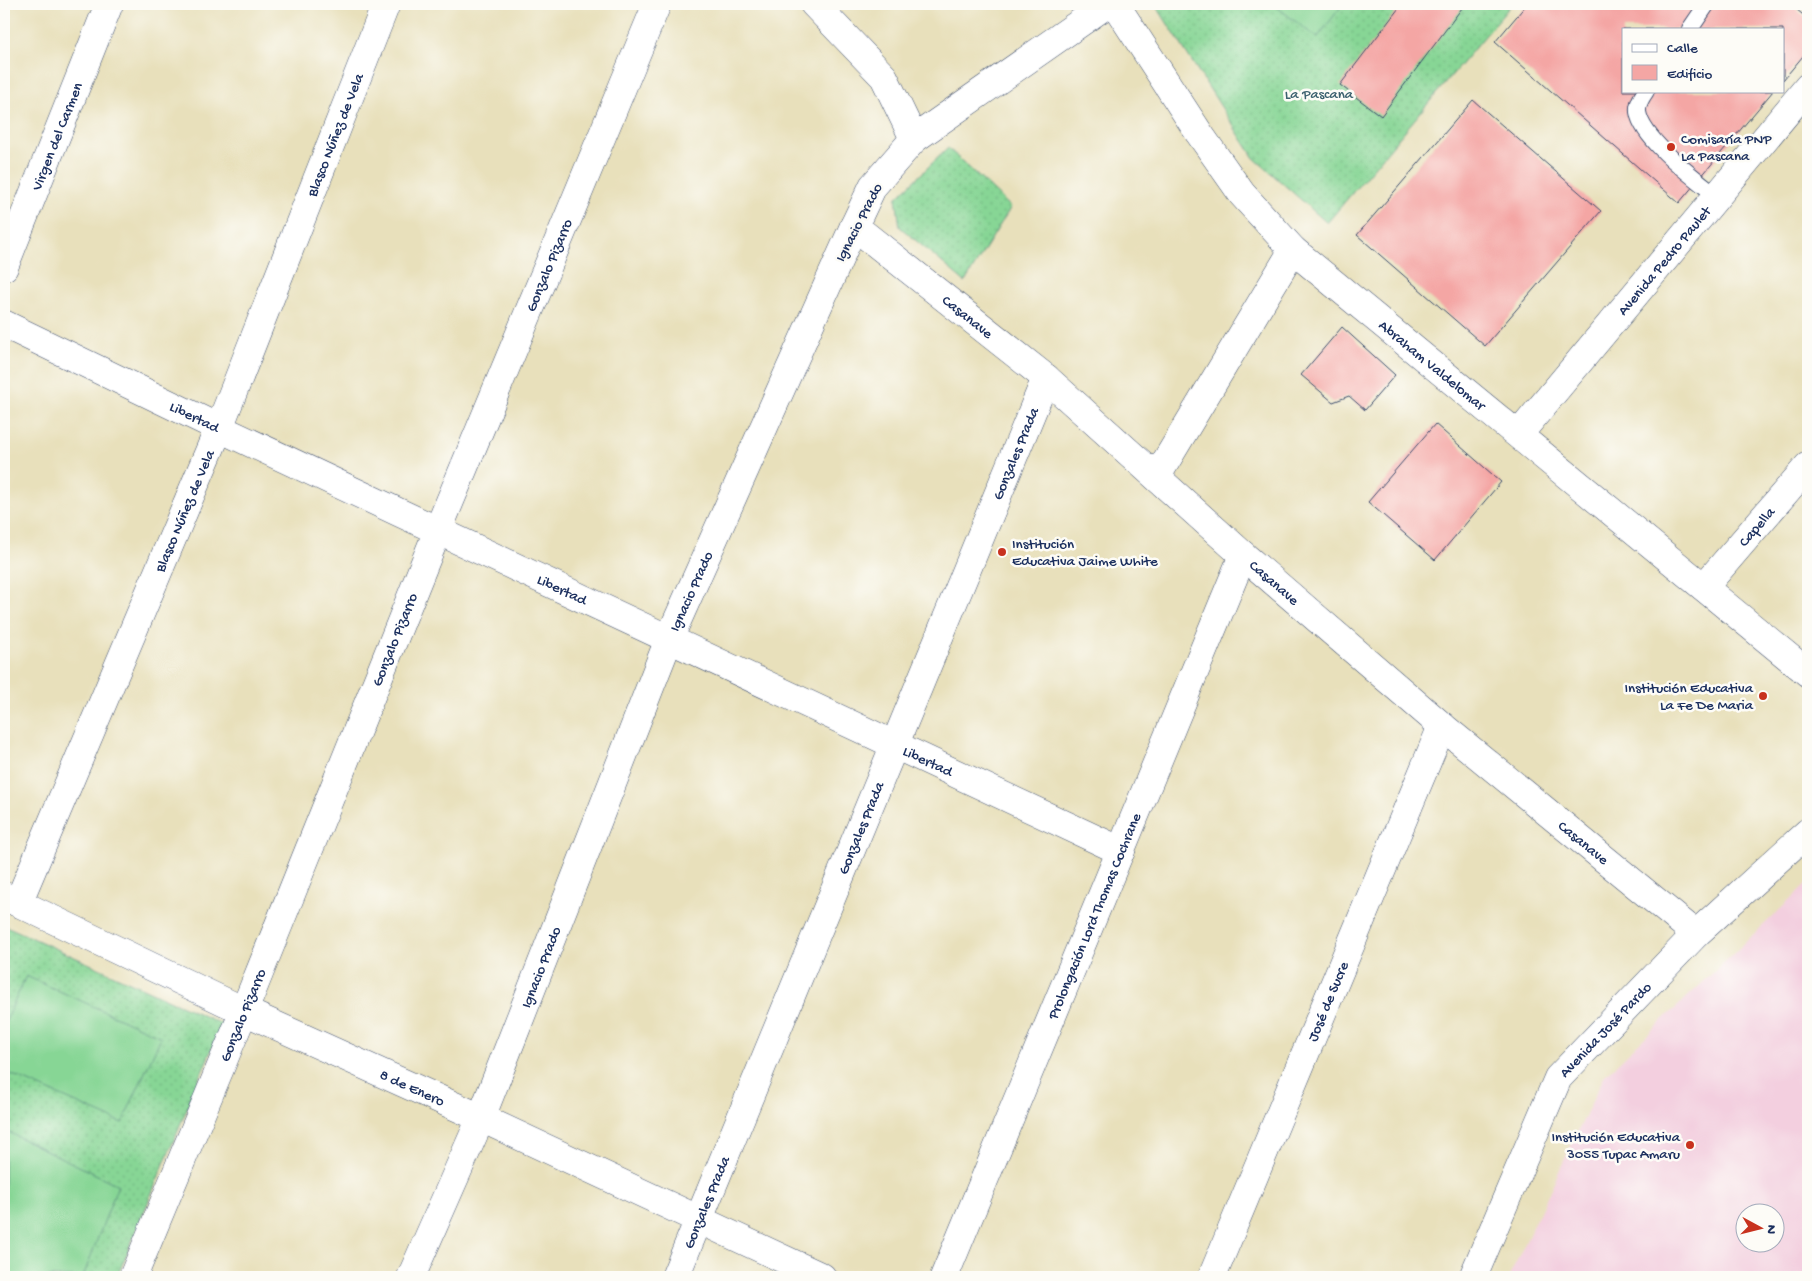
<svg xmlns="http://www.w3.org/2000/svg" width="1812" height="1281" font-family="'Gochi Hand',sans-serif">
<defs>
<pattern id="grass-dots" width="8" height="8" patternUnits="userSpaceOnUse" patternTransform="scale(1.25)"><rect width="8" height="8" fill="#87d695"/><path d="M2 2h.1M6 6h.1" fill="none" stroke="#74b883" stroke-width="1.8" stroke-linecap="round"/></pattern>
</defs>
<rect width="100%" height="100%" fill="#fdfcf7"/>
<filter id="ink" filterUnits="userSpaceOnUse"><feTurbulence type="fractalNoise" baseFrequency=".02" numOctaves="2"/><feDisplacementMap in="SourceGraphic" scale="10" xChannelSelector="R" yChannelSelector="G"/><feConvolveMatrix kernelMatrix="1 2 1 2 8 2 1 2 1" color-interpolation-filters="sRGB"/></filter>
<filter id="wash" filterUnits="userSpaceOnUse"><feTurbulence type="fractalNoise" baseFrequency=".0096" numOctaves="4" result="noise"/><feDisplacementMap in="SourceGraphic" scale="20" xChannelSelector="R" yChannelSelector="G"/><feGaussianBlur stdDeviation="1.12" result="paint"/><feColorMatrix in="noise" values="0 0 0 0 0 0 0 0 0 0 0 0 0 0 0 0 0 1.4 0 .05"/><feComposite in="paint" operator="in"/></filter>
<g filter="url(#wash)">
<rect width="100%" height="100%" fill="#e8e0bb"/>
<path fill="#f3cfdf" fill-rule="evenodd" d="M 1808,883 L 1808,1277 L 1509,1277 L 1604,1076 ZM 1744,1214 L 1774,1214 L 1774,1244 L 1744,1244 Z"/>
<g fill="url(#grass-dots)" stroke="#51827a">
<polygon points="1155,4 1512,4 1327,223 1254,158"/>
<polygon points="948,148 1011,207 965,282 900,227 896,198"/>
<polygon points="4,925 222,1024 117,1277 4,1277"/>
</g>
<g fill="#87d695" stroke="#51827a">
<polygon points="1273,4 1343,4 1317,38"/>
<polygon points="26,976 161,1037 122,1123 4,1071 4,1025"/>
<polygon points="4,1130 118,1185 83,1277 4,1277"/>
</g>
<g id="blocks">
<g fill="#f4a6a4">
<polygon points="1402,4 1465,4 1381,116 1340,85"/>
<polygon points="1527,4 1790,4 1808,19 1808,50 1783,80 1783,29 1623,29 1623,91 1773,91 1679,203 1495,42"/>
<polygon points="1473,100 1601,211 1485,346 1357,235"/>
<polygon points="1342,327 1395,375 1365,410 1349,396 1333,402 1301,375"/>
<polygon points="1435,424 1501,482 1435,560 1368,502"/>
</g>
</g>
</g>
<g filter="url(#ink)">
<use href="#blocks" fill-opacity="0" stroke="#3a4a6c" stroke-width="1"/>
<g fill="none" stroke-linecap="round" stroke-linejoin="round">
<defs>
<g id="service">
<polyline points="1690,29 1707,4"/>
<path d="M 1646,91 C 1641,98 1637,104 1638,112 C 1642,140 1696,179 1717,196"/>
</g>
<g id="minor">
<path id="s1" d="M 1115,4 L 1199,133 L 1242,194 L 1293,250 L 1808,673"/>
<polyline points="914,139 1107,4"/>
<path id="s2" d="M 4,267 L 109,4"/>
<path id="s3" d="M 4,324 L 219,428 L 1121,851"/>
<path id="s4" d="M 1519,434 L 1808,87"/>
<polyline points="1157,476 1293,250"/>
<path id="s5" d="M 1704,587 L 1808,466"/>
<path id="s6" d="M 4,896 L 244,1011 L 481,1118 L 822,1277"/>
<path id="s7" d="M 18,903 L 219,428 L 386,4"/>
<path id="s8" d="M 133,1277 L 244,1011 L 438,530 L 657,4"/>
<path id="s9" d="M 411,1277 L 481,1118 L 669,639 L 854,226"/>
<path id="s10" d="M 675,1277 L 1046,378"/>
<path id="s11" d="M 944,1277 L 1243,555"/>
<path id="s12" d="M 1212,1277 L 1442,726"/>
<path id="s13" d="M 1473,1277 L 1558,1078 L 1696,934"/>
</g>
<g id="tertiary">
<path id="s14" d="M 814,4 L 884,77 L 914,139 L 873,186 L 854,226 L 1046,378 L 1243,555 L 1442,726 L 1696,934 L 1808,832"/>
</g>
</defs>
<use href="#service" stroke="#3a4a6c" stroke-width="18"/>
<use href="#minor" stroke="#3a4a6c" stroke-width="29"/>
<use href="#tertiary" stroke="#3a4a6c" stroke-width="29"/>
<use href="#service" stroke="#fff" stroke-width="16"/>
<use href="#minor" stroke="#fff" stroke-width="28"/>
<use href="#tertiary" stroke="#fff" stroke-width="28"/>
</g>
</g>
<g fill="#c8321e" stroke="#fdfcf7" stroke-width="2">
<circle cx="1671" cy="147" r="5"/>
<circle cx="1002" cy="552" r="5"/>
<circle cx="1763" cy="696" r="5"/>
<circle cx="1690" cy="1145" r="5"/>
</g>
<g text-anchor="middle" stroke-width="5" stroke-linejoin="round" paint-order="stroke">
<g font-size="15" fill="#3b616e" stroke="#fdfcf7">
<text x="1319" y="98">La Pascana</text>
</g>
<g font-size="15" fill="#1b2f5e" stroke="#fdfcf7">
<text dy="5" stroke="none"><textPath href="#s2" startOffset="141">Virgen del Carmen</textPath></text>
<text dy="5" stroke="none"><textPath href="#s7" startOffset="831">Blasco Núñez de Vela</textPath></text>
<text transform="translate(858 222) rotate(-63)" y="5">Ignacio Prado</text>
<text dy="5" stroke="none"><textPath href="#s4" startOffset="226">Avenida Pedro Paulet</textPath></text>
<text dy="5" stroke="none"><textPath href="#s8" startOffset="1094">Gonzalo Pizarro</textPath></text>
<text dy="5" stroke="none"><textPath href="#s14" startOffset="422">Casanave</textPath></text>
<text dy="5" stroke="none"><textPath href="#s1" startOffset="485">Abraham Valdelomar</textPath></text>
<text dy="5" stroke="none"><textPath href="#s3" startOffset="212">Libertad</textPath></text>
<text dy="5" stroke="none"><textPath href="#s10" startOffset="891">Gonzales Prada</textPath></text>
<text dy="5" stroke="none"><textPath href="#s7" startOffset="426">Blasco Núñez de Vela</textPath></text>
<text dy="5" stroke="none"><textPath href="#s5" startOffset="80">Capella</textPath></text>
<text dy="5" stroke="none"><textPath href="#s14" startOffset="828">Casanave</textPath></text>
<text dy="5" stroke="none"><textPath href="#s3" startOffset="618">Libertad</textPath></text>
<text dy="5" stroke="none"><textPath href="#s9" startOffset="741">Ignacio Prado</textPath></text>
<text dy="5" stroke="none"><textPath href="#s8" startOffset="689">Gonzalo Pizarro</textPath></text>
<text dy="5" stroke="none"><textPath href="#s3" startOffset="1022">Libertad</textPath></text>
<text dy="5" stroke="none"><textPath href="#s10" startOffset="486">Gonzales Prada</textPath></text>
<text dy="5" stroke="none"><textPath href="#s14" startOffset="1232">Casanave</textPath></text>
<text dy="5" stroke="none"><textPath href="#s11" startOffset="391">Prolongación Lord Thomas Cochrane</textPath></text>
<text dy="5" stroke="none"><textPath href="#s9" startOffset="336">Ignacio Prado</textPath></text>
<text dy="5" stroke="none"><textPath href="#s12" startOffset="299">José de Sucre</textPath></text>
<text dy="5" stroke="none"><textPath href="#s8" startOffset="284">Gonzalo Pizarro</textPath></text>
<text dy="5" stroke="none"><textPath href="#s13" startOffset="284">Avenida José Pardo</textPath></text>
<text dy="5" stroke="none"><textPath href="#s6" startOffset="451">8 de Enero</textPath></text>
<text dy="5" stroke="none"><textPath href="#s10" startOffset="81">Gonzales Prada</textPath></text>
</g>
<g font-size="15" fill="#1b2f5e" stroke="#fdfcf7" text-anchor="start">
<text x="1681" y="143">Comisaría PNP<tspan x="1681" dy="17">La Pascana</tspan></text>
<text x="1012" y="548">Institución<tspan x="1012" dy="17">Educativa Jaime White</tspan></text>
<text x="1753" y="692" text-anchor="end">Institución Educativa<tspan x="1753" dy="17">La Fe De Maria</tspan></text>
<text x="1680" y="1141" text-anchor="end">Institución Educativa<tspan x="1680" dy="17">3055 Tupac Amaru</tspan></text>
</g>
</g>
<rect width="1812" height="1281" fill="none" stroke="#fdfcf7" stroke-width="20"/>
<rect x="1622" y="28" width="162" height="65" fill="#fdfcf7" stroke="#a3aaba"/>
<rect x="1632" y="44" width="25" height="8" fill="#ffffff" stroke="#a3aaba"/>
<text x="1667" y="52" font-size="15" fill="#1b2f5e">Calle</text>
<rect x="1632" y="65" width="25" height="15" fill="#f4a6a4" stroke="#a3aaba"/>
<text x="1667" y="78" font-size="15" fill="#1b2f5e">Edificio</text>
<g transform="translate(1760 1228) rotate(97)"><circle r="24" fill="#fdfcf7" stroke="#a3aaba"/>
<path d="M0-4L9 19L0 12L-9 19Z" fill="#c8321e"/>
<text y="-8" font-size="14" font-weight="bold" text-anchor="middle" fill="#1b2f5e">N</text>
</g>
</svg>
